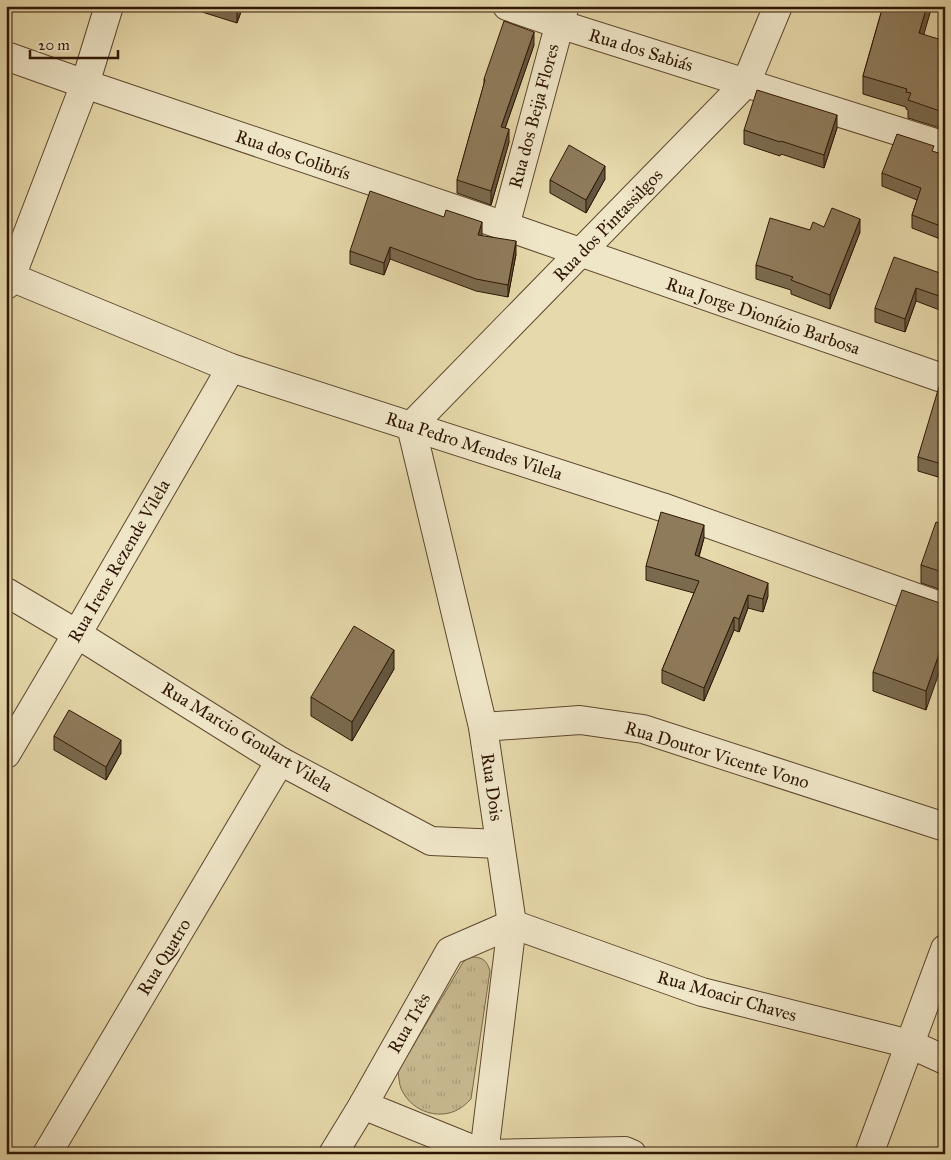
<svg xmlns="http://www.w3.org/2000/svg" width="951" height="1160" font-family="'IM FELL Great Primer',serif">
<defs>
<pattern id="grass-tufts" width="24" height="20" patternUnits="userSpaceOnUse" patternTransform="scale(1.25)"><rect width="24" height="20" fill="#c7b88f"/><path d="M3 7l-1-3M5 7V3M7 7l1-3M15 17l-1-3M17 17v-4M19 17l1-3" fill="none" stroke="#ab9d7a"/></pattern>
</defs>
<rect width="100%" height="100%" fill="#e6d9ab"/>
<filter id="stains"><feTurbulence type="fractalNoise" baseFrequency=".004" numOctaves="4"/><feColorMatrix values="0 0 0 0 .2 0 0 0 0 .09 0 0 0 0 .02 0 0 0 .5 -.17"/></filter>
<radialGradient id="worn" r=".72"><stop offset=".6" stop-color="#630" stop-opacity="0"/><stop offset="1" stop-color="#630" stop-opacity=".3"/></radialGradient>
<path fill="url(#grass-tufts)" stroke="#7b674a" d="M 472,957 C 483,957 487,961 490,971 L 471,1099 C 466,1104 462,1108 455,1111 C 437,1119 414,1111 404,1094 C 399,1087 399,1079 398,1071 L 462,964 L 466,959 Z"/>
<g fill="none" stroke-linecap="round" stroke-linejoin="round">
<defs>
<g id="minor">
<polyline points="507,6 559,24 945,146"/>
<polyline points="6,56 85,84 505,226 945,379"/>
<polyline points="505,226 564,8"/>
<polyline points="6,275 231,368 662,507 945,608"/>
<polyline points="6,285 11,277 85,84 109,6"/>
<polyline points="6,592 77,634 280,761 431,841 500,844"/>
<polyline points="483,727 580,720 643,729 945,827"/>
<polyline points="6,754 77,634 231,368"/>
<polyline points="363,1105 484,1154 625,1151 632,1154"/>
<polyline points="47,1154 280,761"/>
<polyline points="333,1154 363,1105 450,951 512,924 702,992 910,1044 945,1060"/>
<polyline points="484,1154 512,924 483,727 411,426 746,83 778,6"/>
<polyline points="869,1154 945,949"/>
</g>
</defs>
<use href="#minor" stroke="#5d472e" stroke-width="30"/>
<use href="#minor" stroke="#efe6c8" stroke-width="28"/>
</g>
<g fill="#7a6a4e" stroke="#2f1604">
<polygon points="194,6 243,6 237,23 202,12 202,8"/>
<polygon points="883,6 932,6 923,35 945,41 940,128 908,118 908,110 906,109 906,107 863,94 863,76"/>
<polygon points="534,45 505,128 509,142 491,205 457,193 457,180 484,84 484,79"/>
<polygon points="837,128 824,168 781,154 780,156 744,144 744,130"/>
<polygon points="934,152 945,155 943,240 912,228 912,215 917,200 882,186 882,173"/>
<polygon points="605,179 586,213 550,193 550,180"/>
<polygon points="824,227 860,232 830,309 791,294 791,290 756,279 756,265 810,230"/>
<polygon points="482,235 482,236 516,254 508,297 476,291 390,259 384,275 350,264 350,251"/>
<polygon points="945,261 945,312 916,301 905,332 875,322 875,308 940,273"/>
<polygon points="945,381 945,479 918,471 918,457"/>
<polygon points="945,525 945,591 921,583 921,565"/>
<polygon points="704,538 699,557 768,596 763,612 748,608 739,632 734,630 704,701 662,683 662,670 694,593 646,580 646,566"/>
<polygon points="940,603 926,710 873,691 873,672"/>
<polygon points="394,669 352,741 311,716 311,697"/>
<polygon points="54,736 121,753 106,780 54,750"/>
</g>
<g fill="#635640" stroke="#2f1604">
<polygon points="238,6 243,6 237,23 237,10"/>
<polygon points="927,6 932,6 919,51 919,33"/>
<polygon points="534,32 534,45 501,140 501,127"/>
<polygon points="945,95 945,113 940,128 940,111"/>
<polygon points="837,115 837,128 824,168 824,155"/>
<polygon points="509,129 509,142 491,205 491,191"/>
<polygon points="605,166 605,179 586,213 586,200"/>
<polygon points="860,219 860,232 830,309 830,295"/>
<polygon points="482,222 482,235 478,247 478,235"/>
<polygon points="945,223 945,236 943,240 943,227"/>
<polygon points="516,241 516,254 508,297 508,285"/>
<polygon points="390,247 390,259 384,275 384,263"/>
<polygon points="916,288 916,301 905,332 905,319"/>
<polygon points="704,525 704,538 695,569 695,555"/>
<polygon points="768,583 768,596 763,612 763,599"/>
<polygon points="748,595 748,608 739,632 739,619"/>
<polygon points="734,617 734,630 704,701 704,688"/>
<polygon points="945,637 945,656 926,710 926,691"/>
<polygon points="394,650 394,669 352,741 352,722"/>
<polygon points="121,740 121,753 106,780 106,767"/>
</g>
<g fill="#8e7b5b" stroke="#2f1604">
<polygon points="226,6 238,6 237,10"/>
<polygon points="883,6 927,6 919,33 945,41 945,95 940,111 908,100 911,93 906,92 907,89 863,76"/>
<polygon points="504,21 534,32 501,127 509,129 491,191 457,180 485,80 484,79"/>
<polygon points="757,90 837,115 824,155 781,141 780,142 744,130"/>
<polygon points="897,134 934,146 932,151 945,155 945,223 943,227 912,215 921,188 882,173"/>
<polygon points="569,145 605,166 586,200 550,180"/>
<polygon points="370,191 444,217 446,210 482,222 478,235 516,241 508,285 476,279 390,247 384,263 350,251"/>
<polygon points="832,208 860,219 830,295 791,280 793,277 756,265 770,218 810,230 813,222 824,227"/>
<polygon points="894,257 940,273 945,261 945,298 916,288 905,319 875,308"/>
<polygon points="941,380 945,381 945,465 918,457"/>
<polygon points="661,512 704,525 695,555 768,583 763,599 748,595 739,619 734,617 704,688 662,670 699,581 646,566"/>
<polygon points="936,522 945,525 945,573 921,565"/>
<polygon points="902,590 940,603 945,604 945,637 926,691 873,672"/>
<polygon points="354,626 394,650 352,722 311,697"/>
<polygon points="69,710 121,740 106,767 54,736"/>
</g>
<g text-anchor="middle" stroke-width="4.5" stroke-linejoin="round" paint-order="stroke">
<g font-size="18" fill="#2f1604" stroke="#efe6c8">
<text transform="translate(641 50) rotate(17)" y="6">Rua dos Sabiás</text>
<text transform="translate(534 116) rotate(-75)" y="6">Rua dos Beija Flores</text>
<text transform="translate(293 155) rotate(19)" y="6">Rua dos Colibrís</text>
<text transform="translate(608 225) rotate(-46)" y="6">Rua dos Pintassilgos</text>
<text transform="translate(763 316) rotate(19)" y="6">Rua Jorge Dionízio Barbosa</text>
<text transform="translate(474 446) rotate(18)" y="6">Rua Pedro Mendes Vilela</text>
<text transform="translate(119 561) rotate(-60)" y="6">Rua Irene Rezende Vilela</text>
<text transform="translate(247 737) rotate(31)" y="6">Rua Marcio Goulart Vilela</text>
<text transform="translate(717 755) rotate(17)" y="6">Rua Doutor Vicente Vono</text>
<text transform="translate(492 787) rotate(82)" y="6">Rua Dois</text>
<text transform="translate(164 957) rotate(-59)" y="6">Rua Quatro</text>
<text transform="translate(727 996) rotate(16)" y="6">Rua Moacir Chaves</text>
<text transform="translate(409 1023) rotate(-60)" y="6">Rua Três</text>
</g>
</g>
<rect width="951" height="1160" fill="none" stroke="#e6d9ab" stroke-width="25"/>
<rect x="8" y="8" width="936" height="1145" fill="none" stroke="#2f1604" stroke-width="2.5"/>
<rect x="12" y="12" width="926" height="1135" fill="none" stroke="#2f1604"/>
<path d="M30 50v8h88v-8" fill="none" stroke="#2f1604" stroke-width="2.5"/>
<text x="38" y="50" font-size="15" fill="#2f1604" stroke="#efe6c8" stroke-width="4" paint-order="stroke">20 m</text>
<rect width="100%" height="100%" filter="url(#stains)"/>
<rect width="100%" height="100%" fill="url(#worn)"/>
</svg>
